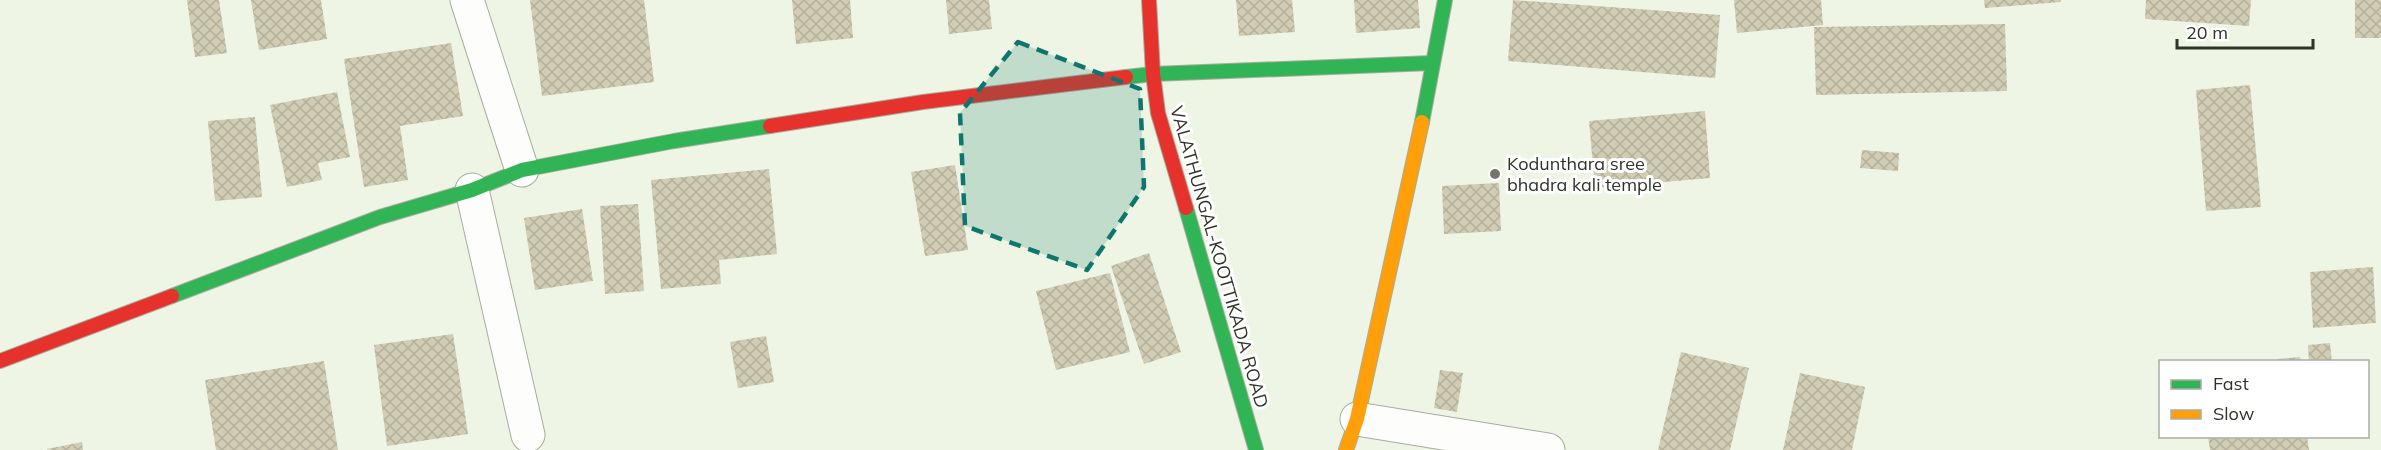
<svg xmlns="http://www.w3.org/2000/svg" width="2381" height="450" font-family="Mulish,sans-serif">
<defs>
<pattern id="building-cross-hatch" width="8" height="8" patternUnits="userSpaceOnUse" patternTransform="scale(1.5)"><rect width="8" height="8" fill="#d0cdb4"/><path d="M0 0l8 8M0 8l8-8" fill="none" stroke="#b3b09b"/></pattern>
</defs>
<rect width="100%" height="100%" fill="#eff5e4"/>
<g fill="url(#building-cross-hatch)">
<polygon points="187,0 219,0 227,53 195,57"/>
<polygon points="251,0 321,0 327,39 259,50"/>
<polygon points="530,0 644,0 654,82 542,96"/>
<polygon points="792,0 850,0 853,38 796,44"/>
<polygon points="946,0 989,0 992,29 949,34"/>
<polygon points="1236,0 1292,0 1295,32 1239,36"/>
<polygon points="1354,0 1418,0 1420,28 1356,33"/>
<polygon points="1513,0 1720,15 1715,78 1508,61"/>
<polygon points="1734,0 1821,0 1823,25 1737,33"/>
<polygon points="1984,0 2061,0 2061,2 1985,8"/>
<polygon points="2146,0 2251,0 2249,26 2145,19"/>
<rect x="2355" y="0" width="26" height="38"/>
<polygon points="2005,24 2007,91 1816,95 1814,27"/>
<polygon points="451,43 463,116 400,126 408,180 364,187 344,59"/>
<polygon points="2250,85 2261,207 2206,211 2196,90"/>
<polygon points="337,92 350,157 318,163 322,180 287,187 270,105"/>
<polygon points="1705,111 1710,178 1595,188 1589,121"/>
<polygon points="255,117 262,197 215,201 208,121"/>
<polygon points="1862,150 1899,153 1898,171 1860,168"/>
<polygon points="955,165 968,250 925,256 911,172"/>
<polygon points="769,169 777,254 719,260 721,284 661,289 651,180"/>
<polygon points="1499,183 1501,231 1444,234 1442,186"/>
<polygon points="638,204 644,291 605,294 600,206"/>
<polygon points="582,209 593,281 535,290 524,218"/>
<polygon points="1149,253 1181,352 1144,364 1111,266"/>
<polygon points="2373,267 2376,323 2313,328 2310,272"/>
<polygon points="1110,273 1130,352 1056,370 1036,291"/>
<polygon points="453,334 468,434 387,446 374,345"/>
<polygon points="766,336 774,382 738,388 730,342"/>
<polygon points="2330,343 2332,362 2309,362 2308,345"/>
<polygon points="1681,352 1749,368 1730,450 1658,450"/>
<polygon points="2300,357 2301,362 2278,362 2278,359"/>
<polygon points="324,361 338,450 216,450 205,380"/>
<polygon points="1440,370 1463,373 1457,412 1434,408"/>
<polygon points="1800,373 1865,387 1852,450 1783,450"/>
<polygon points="2208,436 2307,436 2309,450 2210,450"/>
<polygon points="82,442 83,450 47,450 47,449"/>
</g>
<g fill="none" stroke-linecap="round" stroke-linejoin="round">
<defs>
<g id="street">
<polyline points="467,0 522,170"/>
<polyline points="472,190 528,435"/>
<polyline points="1357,419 1548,450"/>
</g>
<g id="fast">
<polyline points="1126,77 1153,74 1432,63"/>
<polyline points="1422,122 1445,0"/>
<polyline points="1186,208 1256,450"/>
<polyline points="172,296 380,217 472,190 522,170 674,141 770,126"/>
</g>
<polyline id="slow" points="1346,450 1357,419 1422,122"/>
<g id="jam">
<polyline points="1149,0 1153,74 1158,113 1186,208"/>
<polyline points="770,126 923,102 1126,77"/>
<polyline points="0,361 172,296"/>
</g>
</defs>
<use href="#street" stroke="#a8ac9f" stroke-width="35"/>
<use href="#fast" stroke="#a8ac9f" stroke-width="16"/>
<use href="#slow" stroke="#a8ac9f" stroke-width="16"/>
<use href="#jam" stroke="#a8ac9f" stroke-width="16"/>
<use href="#street" stroke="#fdfefb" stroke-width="33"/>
<use href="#fast" stroke="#30b455" stroke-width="14"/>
<use href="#slow" stroke="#ff9f0a" stroke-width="14"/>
<use href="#jam" stroke="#e5322d" stroke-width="14"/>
</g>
<path fill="#0f766e" fill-opacity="0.2" stroke="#0f766e" stroke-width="4.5" stroke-dasharray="12 8" stroke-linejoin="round" d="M 1018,42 L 1140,89 L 1144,187 L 1087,270 L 965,226 L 960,113 Z"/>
<circle fill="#73776a" stroke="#fff" stroke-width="2" cx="1495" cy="174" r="6"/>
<g text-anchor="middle" stroke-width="6" stroke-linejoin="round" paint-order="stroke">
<g font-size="18" fill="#303328" stroke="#fff" text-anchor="start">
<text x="1507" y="170">Kodunthara sree<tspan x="1507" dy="21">bhadra kali temple</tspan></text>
</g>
<g font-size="18" fill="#303328" stroke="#fff">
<text transform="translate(1219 257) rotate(74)" y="6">VALATHUNGAL-KOOTTIKADA ROAD</text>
</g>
</g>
<rect x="2159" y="360" width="210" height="78" fill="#ffffff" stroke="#acada9" stroke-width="1.5"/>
<rect x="2171" y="380" width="30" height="9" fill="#30b455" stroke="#acada9" stroke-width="1.5"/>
<text x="2213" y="390" font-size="18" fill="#303328">Fast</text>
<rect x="2171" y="410" width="30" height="9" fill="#ff9f0a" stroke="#acada9" stroke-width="1.5"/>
<text x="2213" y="420" font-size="18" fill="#303328">Slow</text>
<path d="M2177 39v9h136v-9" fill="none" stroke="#303328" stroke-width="3"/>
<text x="2186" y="39" font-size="18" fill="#303328" stroke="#ffffff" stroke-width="4.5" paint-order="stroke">20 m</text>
</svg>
